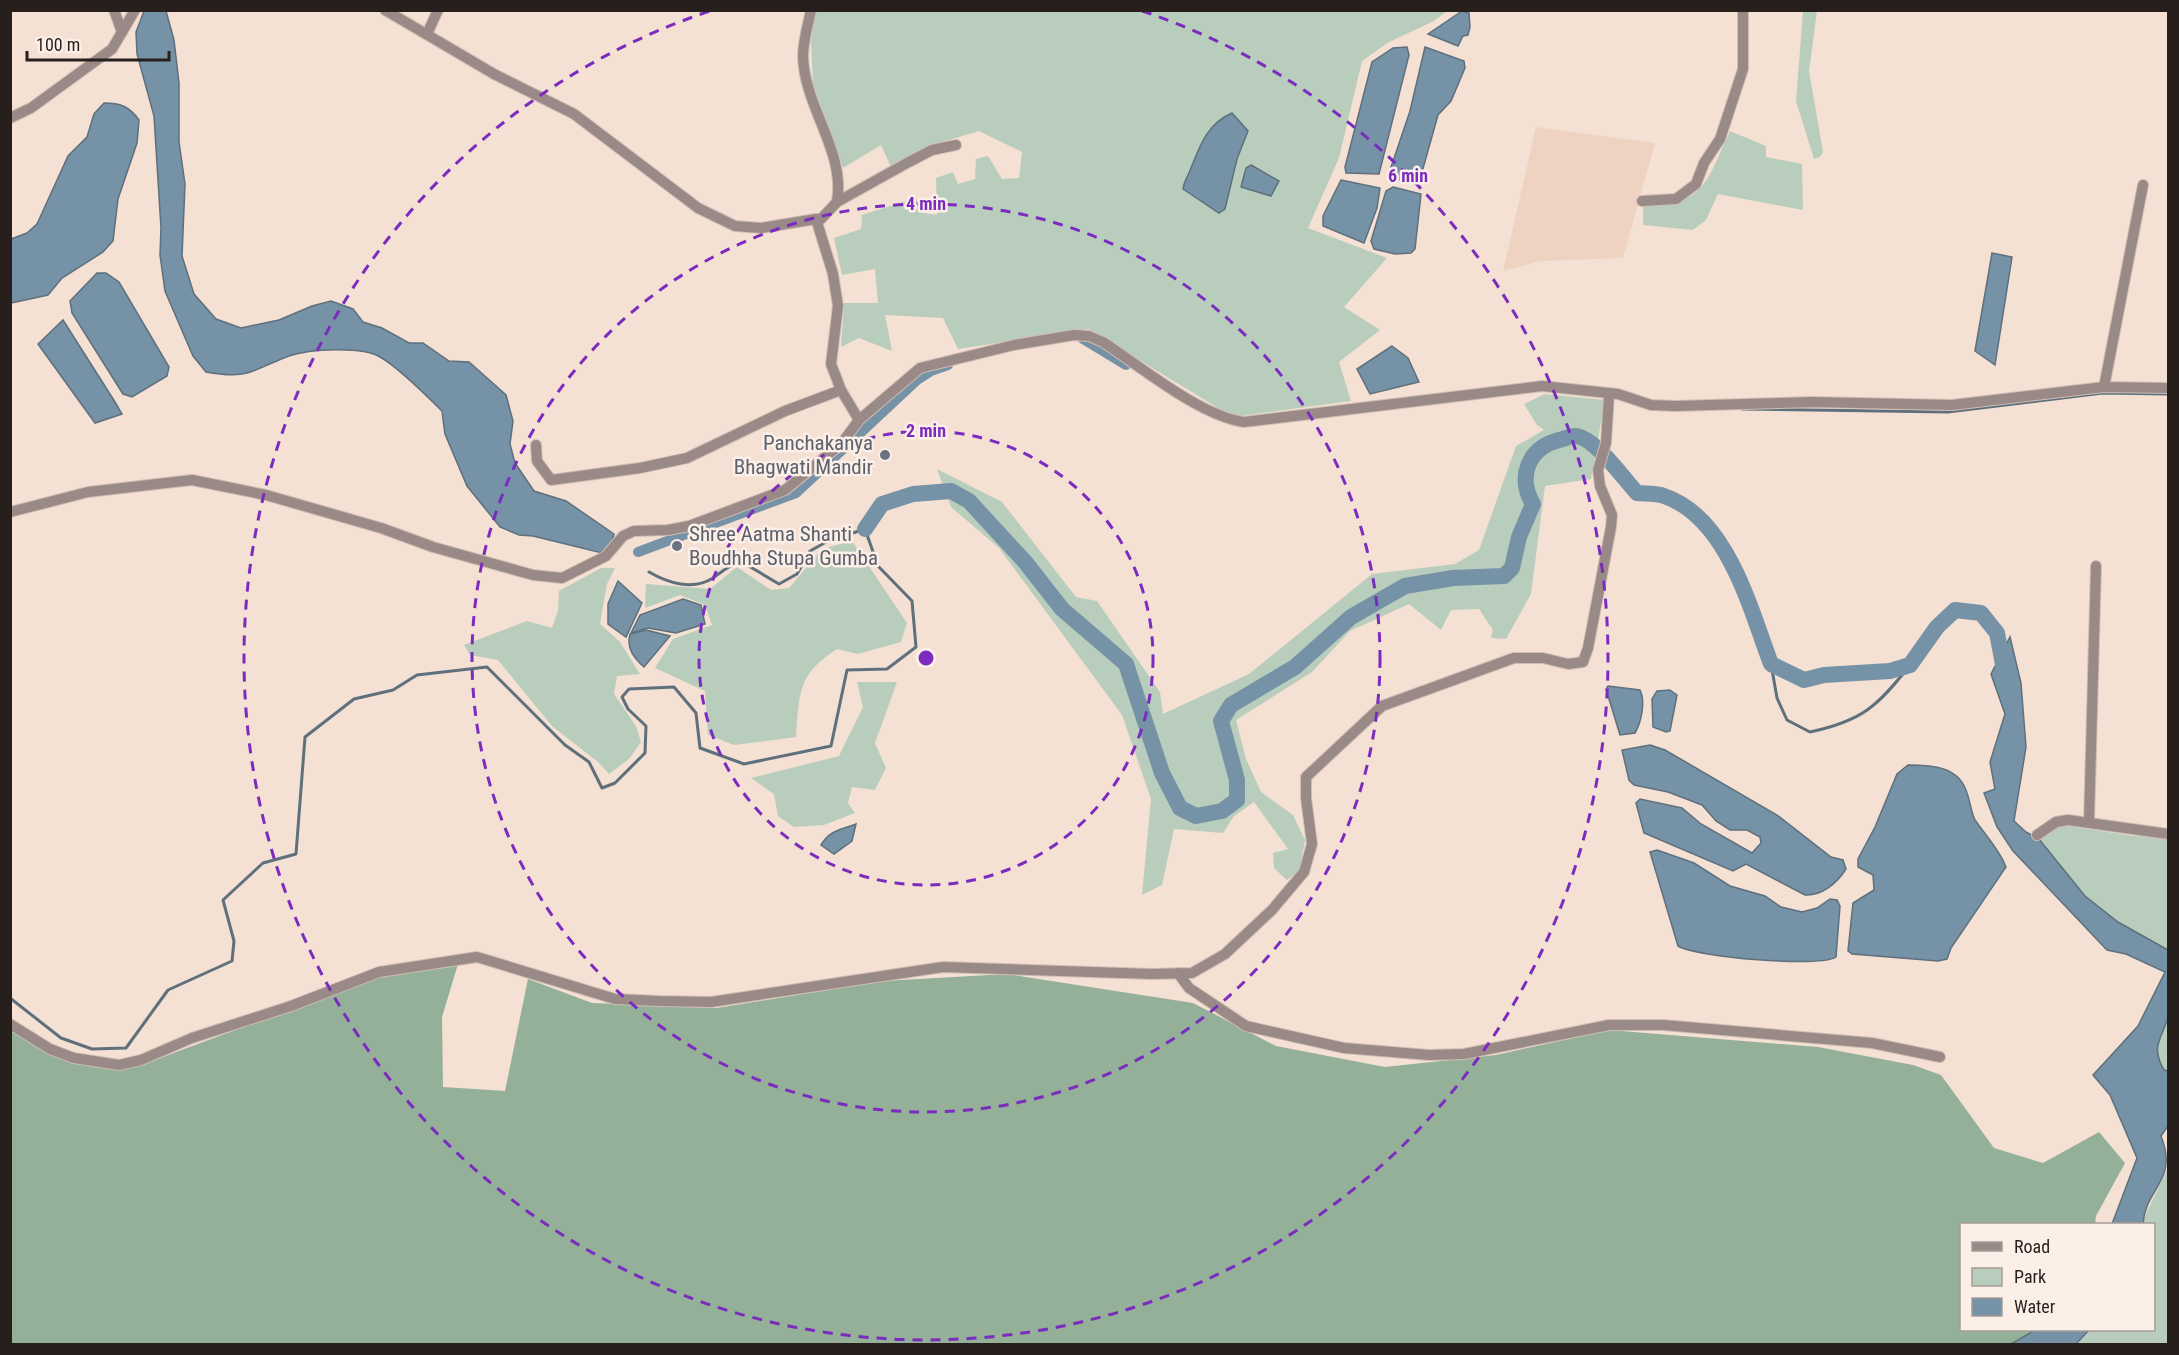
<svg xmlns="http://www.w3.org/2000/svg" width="2179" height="1355" font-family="'Roboto Condensed',sans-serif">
<rect width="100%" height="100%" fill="#f5e0d4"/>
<polygon fill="#eed2c2" points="1536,127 1655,143 1623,258 1541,261 1503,271"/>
<g fill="#b9cdbc">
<polygon points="816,11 1447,11 1434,21 1389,42 1362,61 1339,158 1308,228 1387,258 1344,307 1380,330 1339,362 1351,401 1233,417 1088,329 958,349 943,318 885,315 892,351 859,338 841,347 844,303 878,303 875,269 842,275 834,238 861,229 862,215 916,198 923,213 937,215 936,178 953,172 958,184 975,179 976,159 988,156 1002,179 1019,178 1022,152 979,131 923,148 891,167 881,145 843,168 813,84 811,41"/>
<polygon points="1803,11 1817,11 1809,71 1823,152 1820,157 1814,159 1796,101"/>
<path d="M 1730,131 L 1766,146 L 1766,157 L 1802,164 L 1803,210 L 1718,194 L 1706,220 L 1693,230 L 1643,225 L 1643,205 C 1706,205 1706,182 1730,131 Z"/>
<polygon points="1545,394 1605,400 1591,479 1545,486 1531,594 1506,639 1491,638 1493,630 1479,609 1451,610 1441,630 1409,604 1350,631 1312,672 1236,720 1246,759 1261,792 1293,815 1305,840 1299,871 1287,880 1274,868 1273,853 1288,849 1254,802 1234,816 1223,833 1174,829 1162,885 1142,895 1151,799 1122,715 999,548 951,507 937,469 1002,502 1076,597 1097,601 1160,692 1163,714 1249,674 1372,574 1455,564 1479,550 1516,446 1544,430 1537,425 1524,404"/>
<path d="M 852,541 L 907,623 L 901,642 L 858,654 L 837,649 C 797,675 800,692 796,737 L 734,745 L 708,735 L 705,691 L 655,668 L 673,639 L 712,625 L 705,605 L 680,595 L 645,608 L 646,584 L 710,589 L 737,567 L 771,590 L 789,588 L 822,549 Z"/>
<polygon points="601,568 615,568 607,584 600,624 620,642 640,674 617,676 614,694 636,726 641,742 629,759 609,774 598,762 552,726 498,660 470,655 464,645 527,621 552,628 558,611 559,591"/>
<polygon points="857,682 897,682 875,743 886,768 875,790 852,787 848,803 855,813 824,825 794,827 778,816 774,794 751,778 839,756 863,707"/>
<polygon points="2061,825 2134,836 2168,837 2168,950 2118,922 2085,896 2039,839 2054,827"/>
<path d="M 2168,1016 L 2168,1071 L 2164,1070 C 2152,1051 2159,1035 2168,1016 Z"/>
<polygon points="2168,1168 2168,1344 2076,1344 2089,1330 2154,1330 2154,1224 2143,1224 2143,1220"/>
</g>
<polygon fill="#94b099" points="458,964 442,1017 443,1087 505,1091 528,979 592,1003 717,1008 883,981 1007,974 1193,1003 1276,1046 1385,1067 1496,1055 1609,1030 1818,1047 1913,1065 1941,1075 1994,1148 2043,1163 2099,1132 2125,1163 2096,1216 2095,1224 1962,1224 1962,1330 2035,1330 2011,1344 11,1344 10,1030 58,1057 144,1064 380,976"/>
<g fill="#7692a6" stroke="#5e707c" stroke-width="1.5">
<path d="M 144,11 L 166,11 L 174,40 L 179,83 L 179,142 L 185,184 L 182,256 L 194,294 L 216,319 L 241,328 L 279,320 L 312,306 L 331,301 L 353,309 L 363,322 L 382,328 L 409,343 L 423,343 L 449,361 L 469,362 L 506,395 L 513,421 L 510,444 L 515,463 L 534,491 L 566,501 L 614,534 L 612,542 L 602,553 L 533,536 L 519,535 L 500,527 L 467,486 L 445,434 L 442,411 C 427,396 398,367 380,357 C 362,346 309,349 289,356 C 252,370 249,380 206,372 L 193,356 L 165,291 L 160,255 L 161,228 L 154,116 L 137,54 L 136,32 Z"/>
<polygon points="1462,11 1469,13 1470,27 1468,35 1463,36 1458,46 1428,34"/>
<polygon points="1407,47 1409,55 1379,174 1346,173 1345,167 1372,62 1393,48"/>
<polygon points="1425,47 1464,61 1465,68 1451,101 1438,115 1422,172 1423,181 1407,178 1393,181 1388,176 1410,111"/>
<path d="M 104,103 C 120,103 129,106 139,120 L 137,143 L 118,199 L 113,241 L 103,252 L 62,278 L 48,295 L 11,303 L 11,239 L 27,233 L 37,224 L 68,156 L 87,137 L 94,114 Z"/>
<path d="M 1232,113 L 1248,131 L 1237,159 L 1225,209 L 1219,213 L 1183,189 C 1184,180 1188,177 1191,168 C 1200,145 1208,123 1232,113 Z"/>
<polygon points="1251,165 1279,181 1271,196 1241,187 1246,168"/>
<polygon points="1341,180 1380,188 1377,208 1364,243 1323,226 1323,216"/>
<polygon points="1393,187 1421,194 1415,249 1411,253 1395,254 1374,249 1371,241 1386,191"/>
<polygon points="1992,253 2012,257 1995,365 1975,351"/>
<polygon points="97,273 106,273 119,282 169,367 167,376 132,397 123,394 72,313 70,301"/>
<polygon points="63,320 115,402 122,414 95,423 38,344"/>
<polygon points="1392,346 1408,358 1419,382 1370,394 1357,369"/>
<polygon points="618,581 642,603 626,637 608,624 608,604"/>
<polygon points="683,599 701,605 705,624 676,633 648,628 631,633 640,615"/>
<path d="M 646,630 L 670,636 L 644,667 C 634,658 626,648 630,634 Z"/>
<path d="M 2010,637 L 2021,683 L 2026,747 L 2014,821 L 2026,832 L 2039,839 L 2085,896 L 2118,922 L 2168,950 C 2168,968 2173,1000 2168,1017 C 2162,1039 2150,1046 2164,1070 L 2168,1071 L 2168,1126 L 2161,1136 C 2179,1181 2145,1188 2143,1224 L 2112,1224 L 2137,1158 L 2110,1095 L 2093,1075 L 2138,1026 L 2165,972 L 2126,954 L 2107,950 L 2013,851 L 1997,827 L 1984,793 L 1995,789 L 1990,762 L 2005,714 L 1991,674 Z"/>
<path d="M 1608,686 L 1640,690 C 1646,701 1641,723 1635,733 L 1620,735 L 1606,689 Z"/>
<polygon points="1670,690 1677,695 1670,731 1666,732 1653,727 1652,699 1657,691"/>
<path d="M 1650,745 L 1665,750 L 1777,815 L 1831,857 L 1843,860 L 1846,869 C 1837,883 1822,896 1805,895 L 1746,864 L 1733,871 L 1644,833 L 1636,803 L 1640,799 L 1682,808 L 1701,824 L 1752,853 L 1761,843 L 1760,837 L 1747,830 L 1730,830 L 1716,821 L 1702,805 L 1668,792 L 1634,785 L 1629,780 L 1622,750 Z"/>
<path d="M 1908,765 C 1932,765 1959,766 1967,793 C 1970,801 1971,812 1975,820 C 1986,836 1999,849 2006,867 L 1951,948 L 1947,959 L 1938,961 L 1852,954 L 1848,951 L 1853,903 L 1874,890 L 1873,875 L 1858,867 L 1858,859 L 1875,827 L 1897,774 Z"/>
<path d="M 856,824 L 852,841 L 834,854 L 821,845 C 830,830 840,830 856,824 Z"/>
<path d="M 1657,850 L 1694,863 L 1730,886 L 1765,896 L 1781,907 L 1802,912 L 1817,908 L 1830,899 L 1837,900 L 1840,906 L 1836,957 C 1821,968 1695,957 1678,946 L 1650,852 Z"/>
<polygon points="2035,1330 2089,1330 2076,1344 2011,1344"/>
</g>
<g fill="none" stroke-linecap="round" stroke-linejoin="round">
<g stroke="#5e707c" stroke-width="3">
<polyline points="1742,409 1948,412 2103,393 2168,394"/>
<path d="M 1771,664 L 1777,698 L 1787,720 L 1810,732 C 1862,721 1878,706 1910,665"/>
<path d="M 10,998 L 61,1038 L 92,1049 L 126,1048 L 168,990 L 232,961 L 234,941 L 223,900 L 263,863 L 296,854 L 305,737 L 354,699 L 393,690 L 417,675 L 487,667 L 565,745 L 589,762 L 602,788 L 615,783 L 645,753 L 646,726 L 628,709 L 622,697 L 629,689 L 674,687 L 696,713 L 700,748 L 744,764 L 831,746 L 847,670 L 887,669 L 916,647 L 912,601 L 878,566 L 865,529 L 828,541 L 810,551 L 797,574 L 779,584 L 742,562 C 729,565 723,571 713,578 C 693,591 668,583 649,572"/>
</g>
<g stroke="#7692a6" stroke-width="10">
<polyline points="1083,339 1126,365"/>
<polyline points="638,552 796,493 917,380 931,371 948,365"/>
</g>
<path stroke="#7692a6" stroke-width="16" d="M 865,529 L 882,504 L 913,494 L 951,491 L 969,501 L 1026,563 L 1062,609 L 1126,664 L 1162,773 L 1180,808 L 1196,816 L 1222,811 L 1237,800 L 1237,780 L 1221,721 L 1231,705 L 1295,667 L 1351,617 L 1405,586 L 1453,578 L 1504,576 L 1512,568 L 1519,537 L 1533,504 C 1517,477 1528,448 1559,440 C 1564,439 1572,435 1577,436 C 1597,440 1623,478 1637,493 C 1645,494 1656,493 1664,496 C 1727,517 1750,608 1771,664 L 1804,680 L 1824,675 L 1890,671 L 1910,665 L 1937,627 L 1955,610 L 1981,613 L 1997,633 L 2005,675"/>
<defs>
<g id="street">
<polyline points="114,10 122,32"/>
<polyline points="385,10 494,74 574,114 698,208 735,226 761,228 816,219 833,274 838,306 831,364 841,390 859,420"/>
<path d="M 811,10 C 808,25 803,41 803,56 C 804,107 846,152 837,202"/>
<polyline points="427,34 438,10"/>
<polyline points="10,118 31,108 112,49 135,10"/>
<polyline points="1642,201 1676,199 1696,184 1704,163 1720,139 1743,69 1743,10"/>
<polyline points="816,219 821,219 837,202 907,163 932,150 956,145"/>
<polyline points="2104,387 2143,185"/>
<polyline points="536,445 537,461 551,480 640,468 687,458 785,411 841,390"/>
<path d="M 10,512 L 88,492 L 192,480 L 266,495 L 381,528 L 433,547 L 533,575 L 562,578 L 606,556 L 623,536 L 634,531 L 668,530 L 689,526 L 785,490 L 842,443 L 859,420 L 920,368 L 1014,345 L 1074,335 L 1089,336 L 1103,342 C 1141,367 1200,416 1244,422 L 1542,386 L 1618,394 L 1651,405 L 1676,406 L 1812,402 L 1952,405 L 2104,387 L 2168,388"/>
<polyline points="2089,822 2096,566"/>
<polyline points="2037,835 2056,822 2068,820 2168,834"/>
<polyline points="1178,973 1189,988 1246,1026 1344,1048 1429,1055 1464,1054 1609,1025 1663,1025 1872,1043 1940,1057"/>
<polyline points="10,1024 50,1049 74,1058 119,1065 141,1060 192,1038 291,1006 379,972 477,957 615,999 659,1001 711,1002 943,967 1152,974 1192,973 1225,954 1272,910 1304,872 1312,844 1306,798 1306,777 1382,706 1514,658 1543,658 1568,664 1583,662 1588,648 1611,527 1612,515 1600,486 1598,470 1606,443 1609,395"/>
</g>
</defs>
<use href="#street" stroke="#d0bdb3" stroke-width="12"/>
<use href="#street" stroke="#9a8a87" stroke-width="10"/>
</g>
<g fill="none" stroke="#7b2cbf" stroke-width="3" stroke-dasharray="10 8">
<circle cx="926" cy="658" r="227"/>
<circle cx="926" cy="658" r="454"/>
<path d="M1142 11A682 682 0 1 1 710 11"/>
</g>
<g fill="#6b7280" stroke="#fcefe8" stroke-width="2">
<circle cx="885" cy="455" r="6"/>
<circle cx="677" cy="546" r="6"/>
</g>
<g text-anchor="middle" stroke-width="5" stroke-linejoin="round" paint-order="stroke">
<g font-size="21" fill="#5b616d" stroke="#fcefe8" text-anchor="end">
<text x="873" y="450">Panchakanya<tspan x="873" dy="24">Bhagwati Mandir</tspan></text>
<text x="689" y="541" text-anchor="start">Shree Aatma Shanti<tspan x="689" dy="24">Boudhha Stupa Gumba</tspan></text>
</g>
</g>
<circle cx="926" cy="658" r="9" fill="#7b2cbf" stroke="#fcefe8" stroke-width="3"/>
<g font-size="18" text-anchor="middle" font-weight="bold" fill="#7b2cbf" stroke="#fcefe8" stroke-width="5" stroke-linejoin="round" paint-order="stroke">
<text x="1408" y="182">6 min</text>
<text x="926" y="210">4 min</text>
<text x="926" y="437">2 min</text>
</g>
<rect width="2179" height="1355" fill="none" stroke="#271f1b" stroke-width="24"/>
<rect x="1960" y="1223" width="195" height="108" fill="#fcefe8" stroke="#a79c96" stroke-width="1.5"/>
<rect x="1972" y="1242" width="30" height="9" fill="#9a8a87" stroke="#a79c96" stroke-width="1.5"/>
<text x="2014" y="1253" font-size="18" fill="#271f1b">Road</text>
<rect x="1972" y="1268" width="30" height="18" fill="#b9cdbc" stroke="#a79c96" stroke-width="1.5"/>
<text x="2014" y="1283" font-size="18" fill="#271f1b">Park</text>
<rect x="1972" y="1298" width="30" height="18" fill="#7692a6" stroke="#a79c96" stroke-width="1.5"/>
<text x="2014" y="1313" font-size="18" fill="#271f1b">Water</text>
<path d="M27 51v9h142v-9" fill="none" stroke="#271f1b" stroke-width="3"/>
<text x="36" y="51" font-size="18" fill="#271f1b" stroke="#fcefe8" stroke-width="4.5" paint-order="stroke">100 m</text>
</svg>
